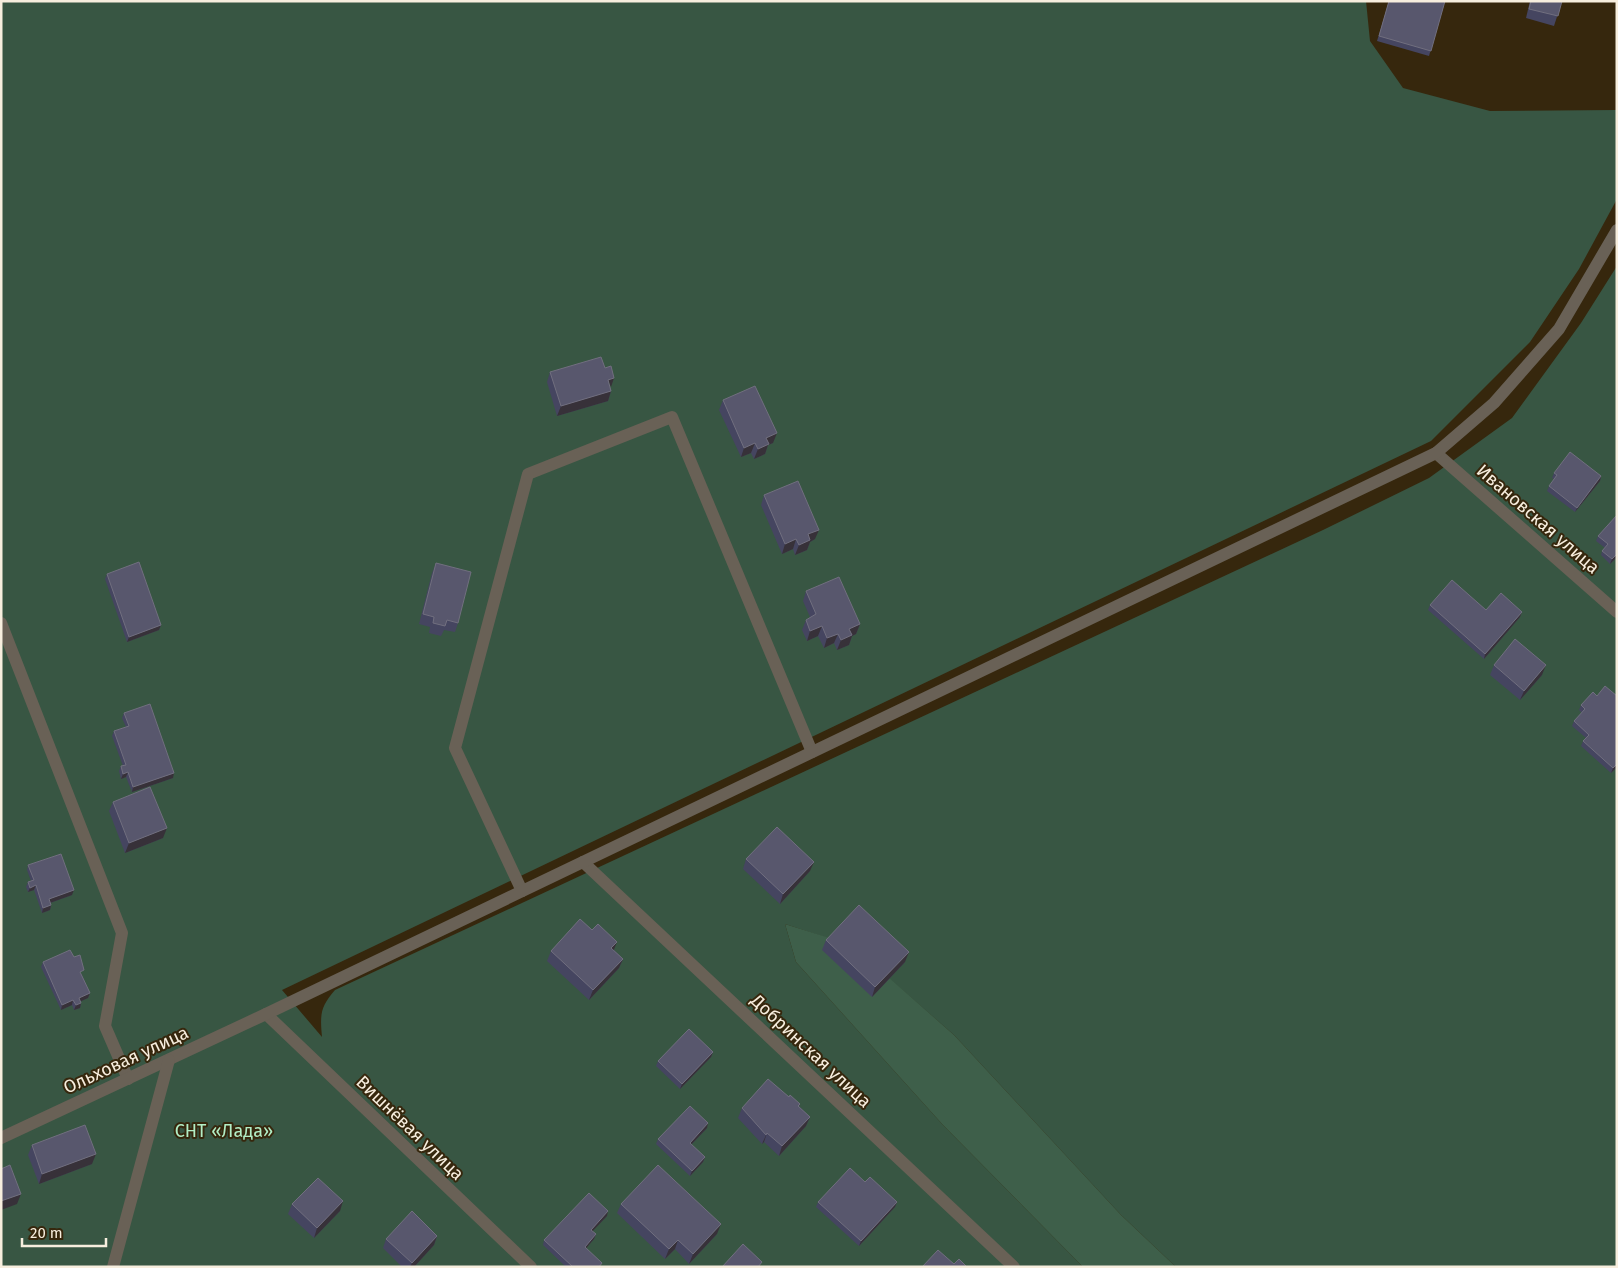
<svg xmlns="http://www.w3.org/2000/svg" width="1618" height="1268" font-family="'Fira Sans',sans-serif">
<rect width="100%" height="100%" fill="#36270d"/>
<path fill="#385643" d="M 1,1 L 1366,1 L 1370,41 L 1403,88 L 1490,111 L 1617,110 L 1617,199 L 1579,269 L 1530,342 L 1431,441 L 282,990 L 322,1037 C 320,1015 320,1007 335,990 L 1323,530 L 1429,478 L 1512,418 L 1581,323 L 1617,266 L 1617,1267 L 1176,1267 L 1121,1215 L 954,1035 L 852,946 L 785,924 L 796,962 L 943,1125 L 1083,1267 L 1,1267 Z"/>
<polygon fill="#3e5f4a" points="785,924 852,945 954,1035 1121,1215 1176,1267 1083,1267 943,1125 796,962"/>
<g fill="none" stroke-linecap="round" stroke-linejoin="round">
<g stroke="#696156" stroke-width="12">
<polyline points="1436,453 1617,612"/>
<polyline points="1,623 122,933 105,1026 128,1079"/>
<polyline points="583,862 1014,1267"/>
<polyline points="522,891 455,748 528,474 672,417 812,752"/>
<polyline points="266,1014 531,1267"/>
<polyline points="1,1138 266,1014 1436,453 1494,403 1559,329 1617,230"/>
<polyline points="113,1267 169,1060"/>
</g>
</g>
<g fill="#454560">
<polygon points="1389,1 1445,1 1429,56 1377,41"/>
<polygon points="1530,1 1562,1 1554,26 1526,18"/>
<polygon points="550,372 610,388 611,391 608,401 557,416 547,382"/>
<polygon points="723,400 773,443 768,445 765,454 754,459 751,453 741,457 719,410"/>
<polygon points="1554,473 1601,476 1600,481 1575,512 1547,491 1549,486 1554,479 1552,478"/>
<polygon points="764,495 815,539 810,542 807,550 795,555 793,549 782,554 761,505"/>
<polygon points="1617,515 1617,559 1616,558 1610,564 1601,555 1602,551 1605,548 1596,541 1598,536"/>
<polygon points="436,563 458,623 455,632 444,630 441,636 429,633 430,627 419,624 432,573"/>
<polygon points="107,574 161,625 159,630 127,642 105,579"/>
<polygon points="806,591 860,624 856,634 852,636 849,645 837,650 834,643 824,648 818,636 807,641 802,630 806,620 810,617 803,601"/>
<polygon points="1430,605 1486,610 1520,617 1484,659 1428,610"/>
<polygon points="1494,665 1542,675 1520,700 1490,675"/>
<polygon points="1597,696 1617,696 1617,767 1611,773 1581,746 1583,741 1586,738 1572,726 1574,721 1582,713 1579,710 1581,705"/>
<polygon points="124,713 173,778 132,792 126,777 121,779 119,771 121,766 123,766 112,736 114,731 126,727 122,718"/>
<polygon points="113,802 163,838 125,853 109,811"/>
<polygon points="746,859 810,871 780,904 743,869"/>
<polygon points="28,865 72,895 50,903 51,905 50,910 42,913 34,890 28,892 26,887 28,882 31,881 27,870"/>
<polygon points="826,940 905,962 872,997 822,950"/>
<polygon points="614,950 623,959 619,968 589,1000 547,961 551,951"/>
<polygon points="43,962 83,975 82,975 90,993 88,998 81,1001 81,1003 80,1008 74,1010 72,1005 61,1010 41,967"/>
<polygon points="713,1052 711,1057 680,1089 656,1066 658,1061"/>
<polygon points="789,1097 800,1104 799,1106 810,1117 806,1126 779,1156 764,1142 762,1144 738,1118 742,1108"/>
<polygon points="707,1128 691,1145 705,1157 703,1162 690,1176 656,1144 658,1139"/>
<polygon points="32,1145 92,1164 39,1184 28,1155"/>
<polygon points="865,1182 897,1202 895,1207 859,1246 816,1207 818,1202"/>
<polygon points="292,1204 340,1211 314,1238 288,1214"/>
<polygon points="621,1204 717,1234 689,1264 675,1249 665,1259 617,1213"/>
<polygon points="607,1216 592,1231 596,1234 594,1239 586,1248 601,1267 566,1267 543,1245 544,1240"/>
<polygon points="437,1236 434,1245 414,1267 402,1267 383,1248 386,1239"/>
</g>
<g fill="#373139">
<polygon points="614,378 611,387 608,380"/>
<polygon points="611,391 608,401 557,416 561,406"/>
<polygon points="777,433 773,443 768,445 765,454 754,459 758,449 766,438"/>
<polygon points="755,443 751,453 741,457 744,448"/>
<polygon points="1601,476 1600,481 1575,512 1577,508"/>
<polygon points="819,530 815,539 810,542 807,550 795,555 799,545 808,534"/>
<polygon points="796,539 793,549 782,554 785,544"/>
<polygon points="1617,554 1616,558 1610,564 1612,559"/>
<polygon points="1522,612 1520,617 1484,659 1485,654"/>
<polygon points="860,624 856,634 852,636 849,645 837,650 841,640 849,629"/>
<polygon points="161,625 159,630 127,642 129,637"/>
<polygon points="822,626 818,636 807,641 810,631"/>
<polygon points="838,634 834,643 824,648 827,638"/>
<polygon points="1546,665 1542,675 1520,700 1524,691"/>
<polygon points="1617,764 1617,767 1611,773 1613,768"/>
<polygon points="128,772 126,777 121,779 123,774"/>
<polygon points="174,773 173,778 132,792 133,787"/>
<polygon points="167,828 163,838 125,853 129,843"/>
<polygon points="814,862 810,871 780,904 783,894"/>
<polygon points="36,885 34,890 28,892 30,888"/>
<polygon points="74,890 72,895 47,904 49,899"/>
<polygon points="51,905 50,910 42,913 43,908"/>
<polygon points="617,942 613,952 611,948"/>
<polygon points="909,952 905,962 872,997 875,987"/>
<polygon points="623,959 619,968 589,1000 593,990"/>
<polygon points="90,993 88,998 77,1003 79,998"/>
<polygon points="73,1000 72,1005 61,1010 62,1005"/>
<polygon points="81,1003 80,1008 74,1010 76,1005"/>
<polygon points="713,1052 711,1057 680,1089 682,1084"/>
<polygon points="810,1117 806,1126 779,1156 782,1146"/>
<polygon points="708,1123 707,1128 688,1148 690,1143"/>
<polygon points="767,1133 764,1142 762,1144 766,1135"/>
<polygon points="96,1154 92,1164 39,1184 42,1174"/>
<polygon points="705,1157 703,1162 690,1176 692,1171"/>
<polygon points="21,1194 17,1204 1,1210 1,1201"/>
<polygon points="343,1201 340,1211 314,1238 317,1228"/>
<polygon points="897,1202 895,1207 859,1246 861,1241"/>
<polygon points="608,1211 607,1216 589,1235 591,1230"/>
<polygon points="721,1224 717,1234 689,1264 693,1254"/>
<polygon points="596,1234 594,1239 583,1252 585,1247"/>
<polygon points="437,1236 434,1245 414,1267 410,1267 412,1263"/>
<polygon points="678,1240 675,1249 665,1259 669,1249"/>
</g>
<g fill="#58576d" stroke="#716f7f">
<polygon points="1389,1 1445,1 1431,51 1379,36"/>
<polygon points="1531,1 1562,1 1558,16 1529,9"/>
<polygon points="601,357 605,368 611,366 614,378 608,380 611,391 561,406 550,372"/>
<polygon points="755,386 777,433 766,438 769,444 758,449 755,443 744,448 723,400"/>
<polygon points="1570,452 1601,476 1577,508 1549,486 1557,475 1554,473"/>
<polygon points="798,481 819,530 808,534 810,540 799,545 796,539 785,544 764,495"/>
<polygon points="1617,515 1617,554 1612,559 1602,551 1608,544 1598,536"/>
<polygon points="139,562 161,625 129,637 107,574"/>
<polygon points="436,563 471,572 458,623 447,620 445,626 433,623 434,617 423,614"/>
<polygon points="839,577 860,624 849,629 852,635 841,640 838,634 827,638 822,626 810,631 806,620 816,614 806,591"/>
<polygon points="1452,580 1486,610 1501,593 1522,612 1485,654 1430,605"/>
<polygon points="1515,639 1546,665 1524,691 1494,665"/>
<polygon points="1605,686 1617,696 1617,764 1613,768 1583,741 1589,735 1574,721 1585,709 1581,705 1593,692 1597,696"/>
<polygon points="150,704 174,773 133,787 128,772 123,774 121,766 126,765 114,731 129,726 124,713"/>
<polygon points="150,787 167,828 129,843 113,802"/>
<polygon points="777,827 814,862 783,894 746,859"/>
<polygon points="61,854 74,890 49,899 51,905 43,908 36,885 30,888 28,882 34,880 28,865"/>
<polygon points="859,905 909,952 875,987 826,940"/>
<polygon points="580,919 592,930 598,924 617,942 611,948 623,959 593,990 551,951"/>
<polygon points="70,950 74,957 80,955 84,970 80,972 90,993 79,998 81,1003 76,1005 73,1000 62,1005 43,962"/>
<polygon points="689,1029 713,1052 682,1084 658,1061"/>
<polygon points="768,1079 789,1097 790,1095 800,1104 798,1106 810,1117 782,1146 767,1133 766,1135 742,1108"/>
<polygon points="690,1106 708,1123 690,1143 705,1157 692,1171 658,1139"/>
<polygon points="85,1125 96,1154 42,1174 32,1145"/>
<polygon points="10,1165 21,1194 1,1201 1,1169"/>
<polygon points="658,1165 721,1224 693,1254 678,1240 669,1249 621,1204"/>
<polygon points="850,1168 865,1182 870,1177 897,1202 861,1241 818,1202"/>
<polygon points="318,1178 343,1201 317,1228 292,1204"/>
<polygon points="589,1193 608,1211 591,1230 596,1234 585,1247 602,1263 599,1267 573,1267 544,1240"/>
<polygon points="412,1211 437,1236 412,1263 386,1239"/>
<polygon points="743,1244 762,1262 758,1267 722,1267"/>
<polygon points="938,1250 954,1264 959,1259 967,1267 922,1267"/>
</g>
<g text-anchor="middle" stroke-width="4" stroke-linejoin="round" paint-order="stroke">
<g font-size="18" fill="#f7eede" stroke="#36270d">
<text transform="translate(1538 519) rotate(41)" y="6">Ивановская улица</text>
<text transform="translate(811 1051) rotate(43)" y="6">Добринская улица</text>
<text transform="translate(126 1060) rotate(-25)" y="6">Ольховая улица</text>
<text transform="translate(410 1128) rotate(44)" y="6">Вишнёвая улица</text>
</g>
<g font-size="18" fill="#b2eec6" stroke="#36270d">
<text x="224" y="1137">СНТ «Лада»</text>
</g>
</g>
<rect width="1618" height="1268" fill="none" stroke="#f7eede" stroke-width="5"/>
<path d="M22 1238v8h84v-8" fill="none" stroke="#f7eede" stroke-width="2.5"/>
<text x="30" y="1238" font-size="15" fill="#f7eede" stroke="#36270d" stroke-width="4" paint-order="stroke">20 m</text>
</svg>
